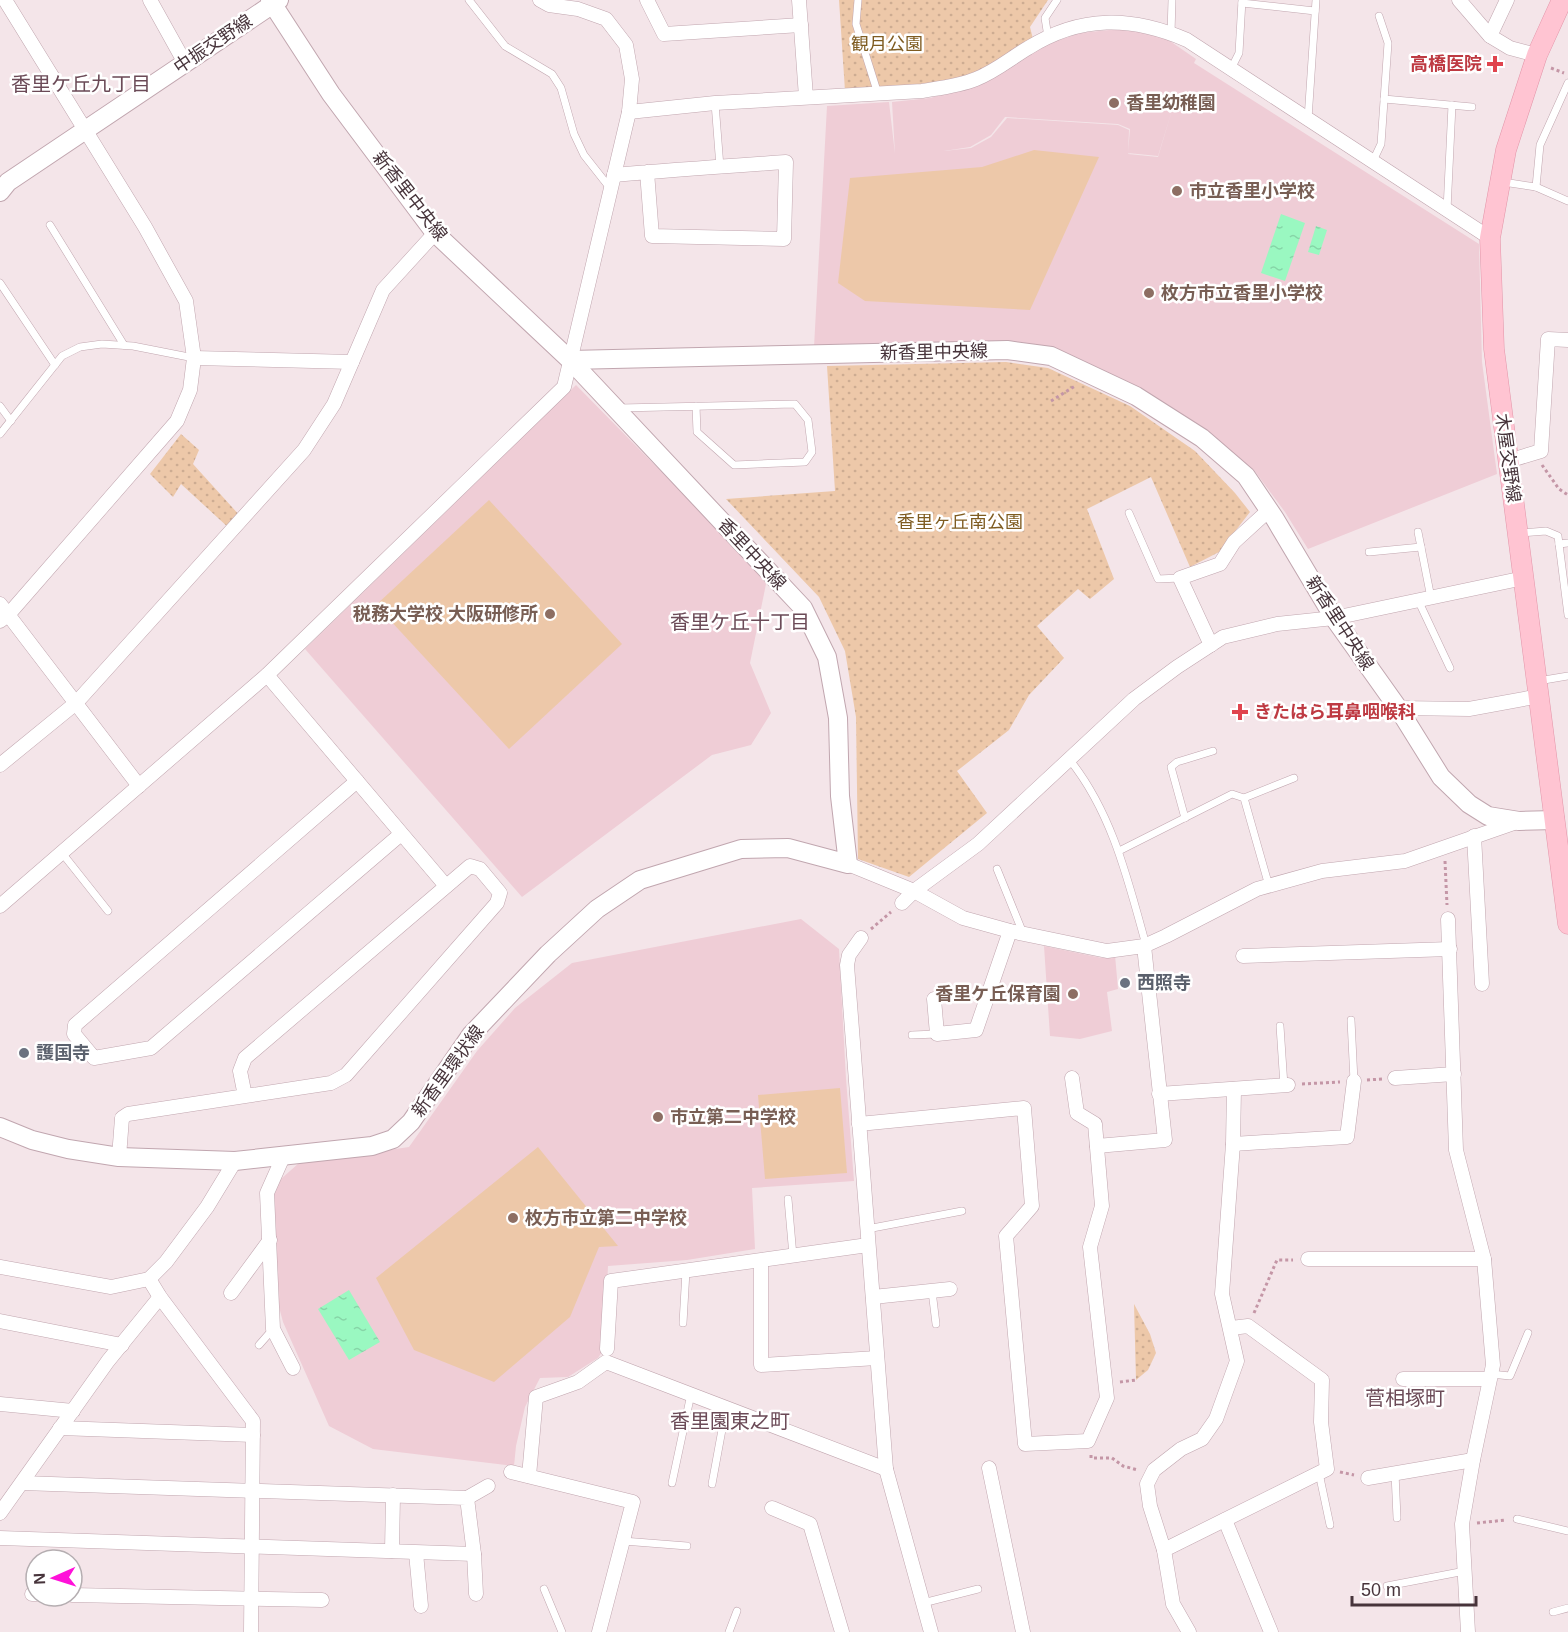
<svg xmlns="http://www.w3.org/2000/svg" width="1568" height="1632" font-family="Helvetica,'Noto Sans JP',sans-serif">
<defs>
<pattern id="park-dots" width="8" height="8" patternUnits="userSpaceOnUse" patternTransform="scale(1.5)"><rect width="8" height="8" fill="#edc8a9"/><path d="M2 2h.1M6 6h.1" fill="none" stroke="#cdac92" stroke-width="1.8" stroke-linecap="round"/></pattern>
<pattern id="water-ripples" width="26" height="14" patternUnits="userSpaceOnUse" patternTransform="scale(1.5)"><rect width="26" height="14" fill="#9af8c1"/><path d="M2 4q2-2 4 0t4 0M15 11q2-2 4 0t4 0" fill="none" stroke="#86d5a7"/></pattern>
</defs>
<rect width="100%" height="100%" fill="#f4e5e9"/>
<g fill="#efcdd6" fill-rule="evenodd">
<path d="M 1129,28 L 1167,39 L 1196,59 L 1194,63 L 1479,244 L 1482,362 L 1497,474 L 1308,549 L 1285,512 L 1254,470 L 1206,435 L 1053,349 L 814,347 L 827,106 L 889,102 L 895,154 L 892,102 L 930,98 L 979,85 L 1048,44 L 1080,33 ZM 1173,107 L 1158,157 L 1128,154 L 1129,130 L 1118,125 L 1007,118 L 991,137 L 971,148 L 944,151 L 970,147 L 991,135 L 1005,117 L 1118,124 L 1130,129 L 1128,153 L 1158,156 Z"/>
<polygon points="576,385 767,579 750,663 771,713 751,745 712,755 522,897 305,649"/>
<polygon points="801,919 839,949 846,1079 854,1181 752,1188 755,1249 687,1260 608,1266 604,1349 598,1358 568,1377 540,1378 525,1407 516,1446 514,1466 373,1449 329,1426 283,1322 275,1292 273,1186 299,1163 409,1147 477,1051 515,1008 572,963"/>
<polygon points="1044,946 1102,958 1115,955 1118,989 1107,992 1112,1031 1080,1039 1050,1036"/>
</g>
<g fill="#edc8a9">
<polygon points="1034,150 1099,157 1030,310 865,301 838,283 850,178 982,167"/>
<polygon points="489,500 622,644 509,749 376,605"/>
<polygon points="840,1088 847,1173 765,1179 758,1095"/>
<polygon points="538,1147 618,1246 599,1247 570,1317 494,1382 414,1350 376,1278"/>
</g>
<g fill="url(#park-dots)">
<polygon points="839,0 1048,0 1030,27 1033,39 975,74 941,83 845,91"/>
<polygon points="1006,362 1048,368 1130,406 1195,451 1235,493 1250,512 1219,552 1190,567 1151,477 1087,509 1114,579 1090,599 1078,589 1037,626 1064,658 1029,695 1009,730 957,771 987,813 909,877 858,859 856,717 845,651 819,597 726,499 835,491 827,366"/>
<polygon points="181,434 199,450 193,464 241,517 230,529 181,484 173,497 150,474"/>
<polygon points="1134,1304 1150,1334 1156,1353 1148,1370 1136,1380"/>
</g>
<g fill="url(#water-ripples)">
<polygon points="1281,214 1305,223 1285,281 1261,273"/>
<polygon points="1316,226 1327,230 1319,255 1308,252"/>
<polygon points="349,1290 380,1342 349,1360 318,1309"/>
</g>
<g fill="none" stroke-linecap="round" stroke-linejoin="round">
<defs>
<g id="service">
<polyline points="469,0 505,46 552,74 561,88 574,134 584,155 610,188"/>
<polyline points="858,0 856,24 878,94"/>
<polyline points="1242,3 1315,11"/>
<polyline points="1171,33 1172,0"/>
<polyline points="1048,37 1045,18 1057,0"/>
<polyline points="1231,69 1239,53 1242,0"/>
<polyline points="1384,99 1472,107"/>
<polyline points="715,103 720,167"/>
<polyline points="1308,119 1316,0"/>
<polyline points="1373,161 1381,144 1388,43 1379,16"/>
<polyline points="1503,182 1536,187 1568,201"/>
<polyline points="1536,187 1540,145 1568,83"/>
<polyline points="1447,210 1452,105"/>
<polyline points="50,225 124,345"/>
<polyline points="0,283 55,365"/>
<polyline points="0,406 11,421"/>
<polyline points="620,408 795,404 808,420 812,452 805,462 734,465 697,432 696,406"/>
<polyline points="0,434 62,356 80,347 102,344 133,346 194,358"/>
<polyline points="1129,513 1158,579 1180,578"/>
<polyline points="1418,532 1431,598"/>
<polyline points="1521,533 1546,531 1558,536 1568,615"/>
<polyline points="1559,544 1568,543"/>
<polyline points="1369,552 1421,547"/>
<polyline points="1418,600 1450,668"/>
<polyline points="1538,681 1568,676"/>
<path d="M 1069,759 C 1112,812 1128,880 1146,945"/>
<polyline points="1244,798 1294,778"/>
<polyline points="1185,818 1171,767 1177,762 1213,751"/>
<polyline points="1119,851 1232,794 1244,798 1269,886"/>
<polyline points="62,853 108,911"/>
<polyline points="997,869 1023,933"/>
<polyline points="1351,1020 1354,1081"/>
<polyline points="1280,1026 1284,1086"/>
<polyline points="912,1035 937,1034"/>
<polyline points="788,1199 793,1256"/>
<polyline points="867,1229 962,1211"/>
<polyline points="932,1291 936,1324"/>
<polyline points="683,1323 686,1271"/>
<polyline points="259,1345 273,1329"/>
<polyline points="1491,1374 1510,1376 1528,1333"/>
<polyline points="1319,1473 1330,1525"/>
<polyline points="1395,1473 1397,1518"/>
<polyline points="672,1483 691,1394"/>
<polyline points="712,1484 726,1408"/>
<polyline points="1517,1519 1568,1531"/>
<polyline points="623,1541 687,1546"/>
<polyline points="1387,1586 1465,1571"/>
<polyline points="544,1589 562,1632"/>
<polyline points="923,1603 978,1589"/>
<polyline points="1553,1612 1568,1608"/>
<polyline points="729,1632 737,1611"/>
</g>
<g id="minor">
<polyline points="150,0 185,63"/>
<polyline points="647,0 664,34 801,25"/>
<polyline points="799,0 806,97"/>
<polyline points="1459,0 1490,36 1510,48 1537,55"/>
<polyline points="1490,36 1507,0"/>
<path d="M 629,112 L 715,103 L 922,91 C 940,88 959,86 976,79 C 996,71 1011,58 1028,48 C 1081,15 1131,16 1187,40 L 1490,238"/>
<path d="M 614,175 C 672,170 729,166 786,162 L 784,239 L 652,236 L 647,172"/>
<polyline points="194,358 352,362"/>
<polyline points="1508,461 1541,451 1548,339 1568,340"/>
<polyline points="0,604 139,786"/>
<polyline points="0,621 8,615 177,421 190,390 194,358 186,301 145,227 5,0"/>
<polyline points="1211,645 1180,578 1220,564 1234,542 1269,510"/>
<polyline points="267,675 446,886"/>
<polyline points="1398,708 1469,709 1540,696"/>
<polyline points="0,765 76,703 304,450 334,404 383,290 435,233"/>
<polyline points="357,781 75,1025 74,1034 94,1058 151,1048 401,834"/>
<polyline points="1474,836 1482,984"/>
<polyline points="848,864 914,891 963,918 1010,931 1107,951 1144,946 1166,936 1257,889 1322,871 1405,861 1517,822"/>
<polyline points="902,903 914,891 978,844 1134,699 1177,667 1223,637 1277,624 1334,618 1524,578"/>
<polyline points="0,906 267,675 564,387 629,112 632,79 626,45 606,19 578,9 549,5 540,0"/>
<polyline points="1448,919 1456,1150 1484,1259 1493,1365 1473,1460 1462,1524 1468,1632"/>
<polyline points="861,938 849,955 847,965 886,1469 931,1632"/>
<polyline points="1243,956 1450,949"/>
<polyline points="934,999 937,1034 976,1030 1010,931"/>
<polyline points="1395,1078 1454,1074"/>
<polyline points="1159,1094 1288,1085"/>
<polyline points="859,1124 1024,1108 1032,1206 1006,1236 1025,1444 1088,1441 1107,1398 1090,1247 1102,1206 1095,1124 1077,1113 1072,1078"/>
<polyline points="1233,1144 1347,1137 1354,1081"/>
<polyline points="1097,1146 1165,1140 1144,946"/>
<polyline points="119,1157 122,1118 128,1114 331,1083 346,1075 497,903 500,893 480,869 470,866 245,1058 240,1071 245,1096"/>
<polyline points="283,1157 267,1193 273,1329 293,1368"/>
<polyline points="1308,1259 1484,1259"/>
<polyline points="761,1261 761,1365 877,1358"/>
<polyline points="0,1267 111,1287 149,1279 166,1262 207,1207 235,1161"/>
<polyline points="149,1279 160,1297 253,1421 251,1632"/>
<polyline points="231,1293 270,1240"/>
<polyline points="873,1297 950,1289"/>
<polyline points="0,1321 122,1345"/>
<polyline points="607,1349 611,1281 868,1245"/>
<polyline points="1403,1379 1489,1379"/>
<polyline points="0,1404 73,1411"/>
<polyline points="60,1428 253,1435"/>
<polyline points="989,1468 1023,1632"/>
<polyline points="511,1472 633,1502 599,1632"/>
<polyline points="529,1476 536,1397 578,1382 606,1362 886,1469"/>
<polyline points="1368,1478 1473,1460"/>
<polyline points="22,1483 467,1498 474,1554 476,1594"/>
<polyline points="467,1498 488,1486"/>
<polyline points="772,1508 810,1524 842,1632"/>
<polyline points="0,1513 108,1361 160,1297"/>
<polyline points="1225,1520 1271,1632"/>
<polyline points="0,1538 474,1554"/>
<polyline points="1164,1550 1327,1469 1321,1422 1322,1380 1248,1326 1231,1328"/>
<polyline points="392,1551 393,1495"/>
<polyline points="416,1553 421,1606"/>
<polyline points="32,1594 36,1594"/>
<polyline points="72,1595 322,1600"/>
<polyline points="1189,1632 1173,1604 1164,1550 1150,1506 1147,1484 1154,1470 1181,1449 1202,1439 1216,1419 1237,1361 1222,1294 1233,1144 1234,1089"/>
</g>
<g id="tertiary">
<polyline points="0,192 8,182 279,0"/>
<polyline points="570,360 1007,350 1051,356 1136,396 1202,438 1246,476 1275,519 1334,618 1398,708 1441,777 1469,804 1488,816 1519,821 1555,820"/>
<polyline points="0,1127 32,1140 68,1149 119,1157 235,1161 372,1146 393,1139 411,1122 471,1035 548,954 597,909 640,880 741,849 788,848 848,864 840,796 838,718 827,657 803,608 570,360 435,233 331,94 270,0"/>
</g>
<polyline id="secondary" points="1562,0 1537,55 1506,150 1490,238 1494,349 1568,924"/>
</defs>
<use href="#service" stroke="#c1a6af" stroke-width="8"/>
<use href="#minor" stroke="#c1a6af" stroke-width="15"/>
<use href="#tertiary" stroke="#c1a6af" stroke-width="20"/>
<use href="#secondary" stroke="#e395a9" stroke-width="21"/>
<g stroke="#c496a6" stroke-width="3" stroke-dasharray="3 3" stroke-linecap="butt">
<polyline points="1551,68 1564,73"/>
<polyline points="1051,401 1075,386"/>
<polyline points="1542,465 1559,489 1568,495"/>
<polyline points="1445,861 1447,905"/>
<polyline points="871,929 891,912"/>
<polyline points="1367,1080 1382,1079"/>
<polyline points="1302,1084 1340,1082"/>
<polyline points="1254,1313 1277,1260 1293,1260"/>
<polyline points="1120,1382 1136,1380"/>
<polyline points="1091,1455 1091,1458 1112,1458 1123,1466 1138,1470"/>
<polyline points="1340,1472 1354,1475"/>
<polyline points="1477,1523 1506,1520"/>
</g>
<use href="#service" stroke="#fff" stroke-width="7"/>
<use href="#minor" stroke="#fff" stroke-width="14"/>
<use href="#tertiary" stroke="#fff" stroke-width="18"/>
<use href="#secondary" stroke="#ffc4d2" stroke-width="20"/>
</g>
<g fill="#e0444e" stroke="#fff" stroke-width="2">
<path d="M1492 55h6v6h6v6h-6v6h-6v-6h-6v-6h6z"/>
<path d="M1237 703h6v6h6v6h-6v6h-6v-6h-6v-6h6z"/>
</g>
<g fill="#8d6e63" stroke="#fff" stroke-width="2">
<circle cx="1114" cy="103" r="6"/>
<circle cx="1177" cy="191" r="6"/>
<circle cx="1149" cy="293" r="6"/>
<circle cx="550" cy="614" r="6"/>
<circle cx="1073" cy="994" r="6"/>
<circle cx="658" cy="1117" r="6"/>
<circle cx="513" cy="1218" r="6"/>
</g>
<g fill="#6b7280" stroke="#fff" stroke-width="2">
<circle cx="1125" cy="983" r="6"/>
<circle cx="24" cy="1053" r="6"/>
</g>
<g text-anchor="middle" stroke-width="5" stroke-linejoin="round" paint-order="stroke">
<g font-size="18" fill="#47343b" stroke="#fff">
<text transform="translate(213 44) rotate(-34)" y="6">中振交野線</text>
<text transform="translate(410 196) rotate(52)" y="6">新香里中央線</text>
<text transform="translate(934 352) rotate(-1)" y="6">新香里中央線</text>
<text transform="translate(1508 458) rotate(82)" y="6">木屋交野線</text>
<text transform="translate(752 554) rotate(47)" y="6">香里中央線</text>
<text transform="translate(1340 623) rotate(57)" y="6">新香里中央線</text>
<text transform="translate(448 1071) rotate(-54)" y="6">新香里環状線</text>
</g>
<g font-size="18" fill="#7f5c21" stroke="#fff">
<text x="887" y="50">観月公園</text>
<text x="960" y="528">香里ヶ丘南公園</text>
</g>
<g font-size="18" font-weight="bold" fill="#be3a42" stroke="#fff" text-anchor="end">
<text x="1482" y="70">高橋医院</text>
<text x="1254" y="718" text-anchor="start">きたはら耳鼻咽喉科</text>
</g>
<g font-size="18" font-weight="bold" fill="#785e54" stroke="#fff" text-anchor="start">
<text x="1126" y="109">香里幼稚園</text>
<text x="1189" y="197">市立香里小学校</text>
<text x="1161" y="299">枚方市立香里小学校</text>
<text x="538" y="620" text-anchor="end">税務大学校 大阪研修所</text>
<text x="1061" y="1000" text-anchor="end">香里ケ丘保育園</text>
<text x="670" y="1123">市立第二中学校</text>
<text x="525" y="1224">枚方市立第二中学校</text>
</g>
<g font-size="18" font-weight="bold" fill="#5b616d" stroke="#fff" text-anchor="start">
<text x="1137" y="989">西照寺</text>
<text x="36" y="1059">護国寺</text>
</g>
<g font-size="20" fill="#6b4a57" stroke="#fff">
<text x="81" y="91">香里ケ丘九丁目</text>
<text x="740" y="629">香里ケ丘十丁目</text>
<text x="1405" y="1405">菅相塚町</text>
<text x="730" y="1428">香里園東之町</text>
</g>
</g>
<g transform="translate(54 1578) rotate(267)"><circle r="28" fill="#ffffff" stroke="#b5aeb1" stroke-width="1.5"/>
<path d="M0-4.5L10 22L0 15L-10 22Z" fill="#ff11d9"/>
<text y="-9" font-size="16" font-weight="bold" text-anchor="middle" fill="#47343b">N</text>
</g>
<path d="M1352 1596v9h124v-9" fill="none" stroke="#47343b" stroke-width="3"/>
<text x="1361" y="1596" font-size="18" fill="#47343b" stroke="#ffffff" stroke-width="4.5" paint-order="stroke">50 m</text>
</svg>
